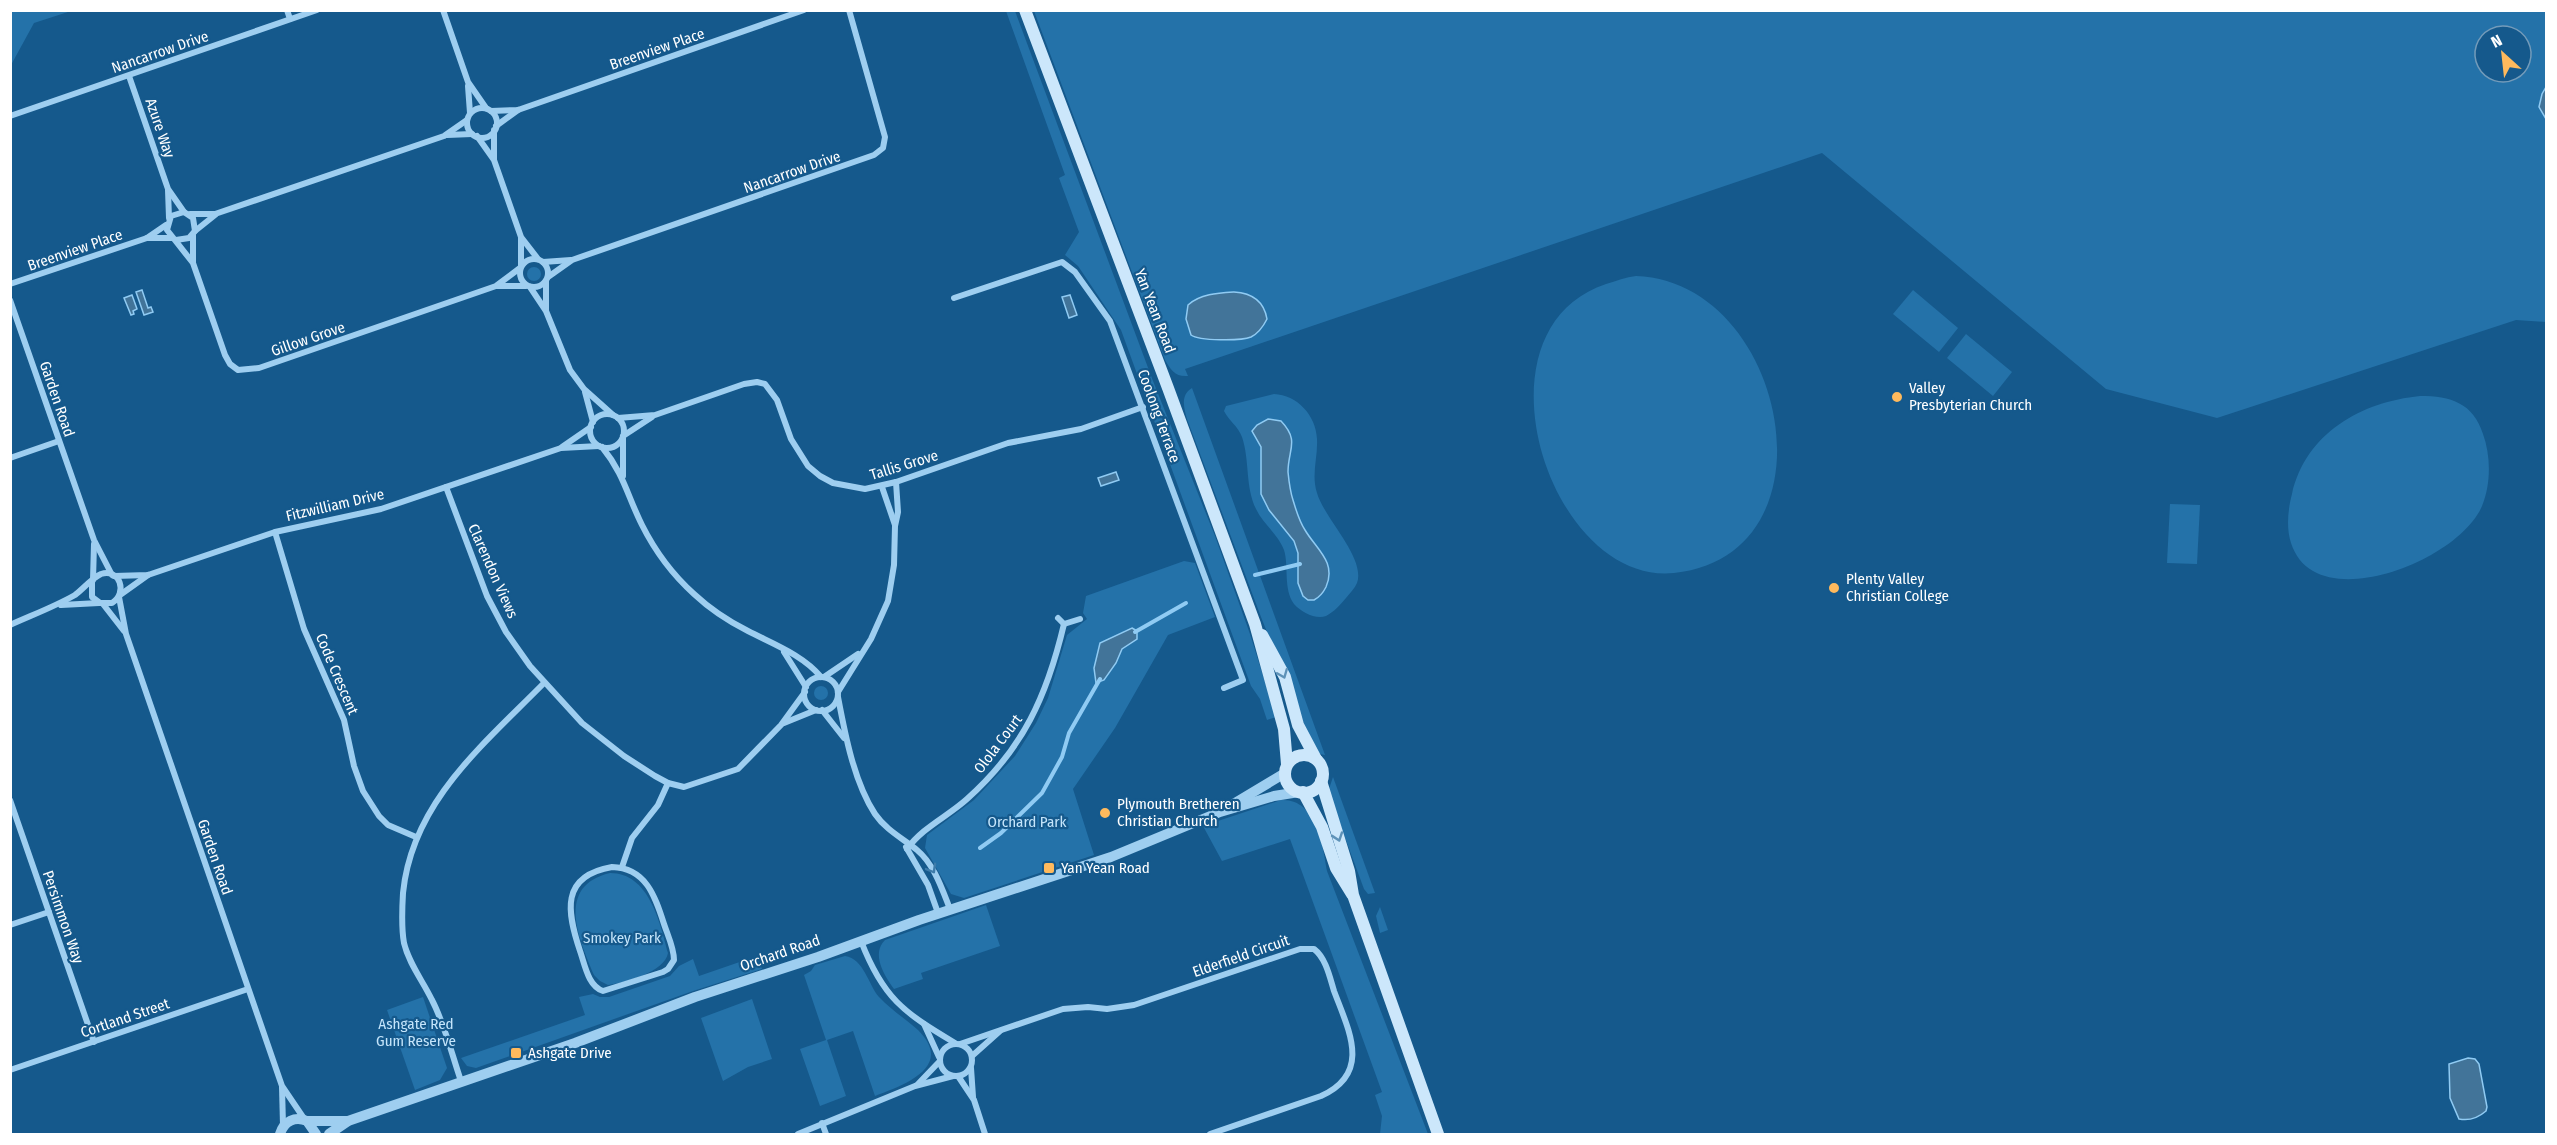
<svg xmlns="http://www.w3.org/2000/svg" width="2557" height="1145" font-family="'Fira Sans Condensed',sans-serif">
<rect width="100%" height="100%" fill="#15598c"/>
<g fill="#2472a9" fill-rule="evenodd">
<polygon points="11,10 71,10 71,11 34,23 11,65"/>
<polygon points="1006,11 1015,11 1153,381 1215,536 1250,634 1276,717 1267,720 1260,699 1251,686 1121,330 1078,266 1065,255 1079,232 1059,178 1065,175"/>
<path d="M 1034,11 L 2546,11 L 2546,322 L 2516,320 L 2217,418 L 2106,389 L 1822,153 L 1185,369 L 1188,376 C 1175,377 1171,370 1165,360 ZM 2485,36 L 2521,36 L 2521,72 L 2485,72 Z"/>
<circle cx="534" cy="274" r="7"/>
<path d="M 1636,276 C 1787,281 1842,555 1674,573 C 1550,586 1467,330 1606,284 C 1616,281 1626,277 1636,276 Z"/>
<polygon points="1913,290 1958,328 1939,352 1893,314"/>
<polygon points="1966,334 2012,372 1993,396 1947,358"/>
<path d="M 1192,388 L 1325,755 L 1320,754 L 1312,745 L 1261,617 L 1187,419 C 1184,408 1180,395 1192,388 Z"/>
<path d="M 1274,394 C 1297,395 1316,415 1317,439 C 1318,458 1311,474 1317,493 C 1324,518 1366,558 1357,583 C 1355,588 1350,593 1346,598 C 1341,604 1334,612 1326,616 C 1316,620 1301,612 1294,604 C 1283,589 1289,566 1284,550 C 1278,534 1263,524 1256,509 C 1245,486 1250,461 1242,437 C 1238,426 1229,421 1224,411 L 1226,406 Z"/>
<path d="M 2420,396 C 2451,396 2473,403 2483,434 C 2491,456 2491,484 2482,506 C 2462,553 2360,598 2313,571 C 2302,565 2295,555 2291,543 C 2286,528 2288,509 2292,494 C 2306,433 2361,402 2420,396 Z"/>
<polygon points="2170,504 2200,505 2197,564 2167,563"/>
<polygon points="1184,561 1195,563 1215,617 1168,635 1115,728 1073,789 1094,855 964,898 951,894 925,848 927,835 974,800 1015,756 1036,723 1048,698 1067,635 1087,619 1083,613 1086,596"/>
<circle cx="821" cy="693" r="7"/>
<polygon points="1333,777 1375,893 1368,894 1364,889 1331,800 1329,789"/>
<path d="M 1281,800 C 1316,798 1323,845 1327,871 L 1428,1134 L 1380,1134 L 1382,1116 L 1375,1095 L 1382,1092 L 1290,839 L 1222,861 L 1203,826 Z"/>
<path d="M 610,873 C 649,873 660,922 668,953 C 665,972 624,983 608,985 L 600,981 L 594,975 C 579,939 555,886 610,873 Z"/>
<path d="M 986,905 L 1000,946 L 921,973 L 923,979 L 894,989 C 884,975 871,954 885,940 Z"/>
<polygon points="1380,907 1388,930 1380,933 1376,916"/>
<polygon points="757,956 762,969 693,991 476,1068 467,1066 461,1058 585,1015 579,997 593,994 600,997 609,997 670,976 679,966 693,959 699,976"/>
<path d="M 845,956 C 864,959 868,984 879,997 C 891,1010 906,1019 918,1030 C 955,1067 904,1085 875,1096 L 853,1031 L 827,1040 L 846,1096 L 820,1106 L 800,1049 L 826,1040 L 804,975 L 811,971 L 815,965 Z"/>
<polygon points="423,997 447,1068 440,1080 415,1090 387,1010"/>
<polygon points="752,999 772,1059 748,1067 723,1081 701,1018"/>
</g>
<g fill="#427499" stroke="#90cbf3" stroke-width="1.5">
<polygon points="2546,87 2546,119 2539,107 2542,94"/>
<polygon points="142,290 148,308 151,307 153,312 144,315 136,292"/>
<path d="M 1234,292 C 1251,293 1264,301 1267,319 C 1263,327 1259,333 1251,337 C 1241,341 1199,341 1191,335 L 1186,319 L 1188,305 C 1200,294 1218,293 1234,292 Z"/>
<polygon points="132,295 137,309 133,311 134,314 131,315 124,298"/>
<polygon points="1070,295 1077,315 1069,318 1062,297"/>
<path d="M 1268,419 L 1281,421 C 1300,441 1288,449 1288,472 C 1289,482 1290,491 1293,500 C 1296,510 1299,521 1305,530 C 1316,549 1337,562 1326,587 C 1323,593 1320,597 1314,600 L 1308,600 L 1303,596 L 1298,583 L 1298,553 L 1294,541 L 1269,510 L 1261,494 L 1261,447 L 1252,431 L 1257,425 Z"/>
<polygon points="1116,472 1119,480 1101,486 1098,478"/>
<polygon points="1132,628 1137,631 1137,639 1122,649 1116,663 1104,680 1096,683 1094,668 1100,643"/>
<path d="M 2468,1058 L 2475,1059 L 2479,1064 L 2487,1107 L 2486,1111 C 2478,1118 2469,1121 2459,1119 L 2450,1098 L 2449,1064 Z"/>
</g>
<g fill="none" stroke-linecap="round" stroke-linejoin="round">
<g stroke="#90cbf3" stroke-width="4">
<polyline points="1255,575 1300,564"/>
<polyline points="1135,632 1186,603"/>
<polyline points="980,848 1001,833 1042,793 1062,757 1069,733 1100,679"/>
</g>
<g stroke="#9ecef0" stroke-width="6">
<polyline points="287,10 290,19"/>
<polyline points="443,10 468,82 486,108"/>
<polyline points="129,76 168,189 184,212"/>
<polyline points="468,86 470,113"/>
<circle cx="482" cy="123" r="15"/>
<polyline points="491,111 518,110 804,10"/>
<polyline points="10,116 317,10"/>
<polyline points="496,126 518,110"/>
<polyline points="494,130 494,159"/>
<polyline points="447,135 472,134"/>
<polyline points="477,136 494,160 521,237 538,259"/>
<polyline points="168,190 169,218"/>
<polyline points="190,214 215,214 444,136 467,120"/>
<polyline points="195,231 215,215"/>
<polyline points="193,235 193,262"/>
<polyline points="147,238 172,238"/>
<polyline points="521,238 521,266"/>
<polyline points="176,240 189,238 195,231 193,218 184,212 171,216 167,230 193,263 225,355 230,364 238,370 259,368 496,286 520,268"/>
<circle cx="534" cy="273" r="14"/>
<polyline points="543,262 571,260"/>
<polyline points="548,277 572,260 874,155 883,148 885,137 849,10"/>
<polyline points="546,281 546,310"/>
<polyline points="10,284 147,238 166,225"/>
<polyline points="497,286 526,286"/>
<polyline points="530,287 546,311 570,370 584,389 613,415"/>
<polyline points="954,298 1062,262 1075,272 1110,321 1243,680 1224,688"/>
<polyline points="10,300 94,540 112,575"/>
<polyline points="585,392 593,422"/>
<circle cx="607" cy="431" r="17"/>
<polyline points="618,418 655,415 744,384 757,382 765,384 777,400 791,439 808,466 820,476 833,483 865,489 896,482 1008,443 1081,429 1143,407"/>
<polyline points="623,436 652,417"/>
<polyline points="623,438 623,476"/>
<polyline points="562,447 591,427"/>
<path d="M 602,447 C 624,474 627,495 642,525 C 655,551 673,575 694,594 C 710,609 728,621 748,631 C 773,644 803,655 821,677"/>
<polyline points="10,458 59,441"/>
<polyline points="446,487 487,596 506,632 530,666 582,723 624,756 655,776 668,783 684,787 738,769 781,725 805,692"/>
<polyline points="882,487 895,525"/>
<polyline points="275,532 304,629 344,720 354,766 363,791 379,816 388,825 416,837"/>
<polyline points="114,576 148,575 275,532 381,509 561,448 599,446"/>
<polyline points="93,580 94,544"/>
<polyline points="120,595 148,575"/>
<polyline points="119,597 126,634 282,1086 305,1120"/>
<polyline points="103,604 124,631"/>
<polyline points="61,605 99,603"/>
<polyline points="1058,618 1064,624 1080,619"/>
<path d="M 10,625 C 32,615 54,607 75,595 C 83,589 92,578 101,574 C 120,568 128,593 112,603 L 100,603 L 92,597 L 92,582"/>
<polyline points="784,652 806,687"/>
<polyline points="824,677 858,654"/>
<circle cx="821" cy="694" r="17"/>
<polyline points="838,692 871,639 888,601 894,565 895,526 898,512 896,482"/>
<path d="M 838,697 C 845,734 854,782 875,814 C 886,830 902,838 917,850 C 934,864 942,889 950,909"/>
<polyline points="822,710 844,738"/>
<polyline points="784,723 816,710"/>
<polyline points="10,800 94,1042"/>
<polyline points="906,847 928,885 938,913"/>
<path d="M 907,849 C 923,827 947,817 967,799 C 1023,749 1047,696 1064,624"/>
<path d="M 612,867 C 646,868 655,896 664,924 C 668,936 674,948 674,960 L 668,969 L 663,972 L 603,991 C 588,986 585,965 580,951 C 567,912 560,876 612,867 Z"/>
<polyline points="622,867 632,838 658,805 668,783"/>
<polyline points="10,925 49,912"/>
<path d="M 861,941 C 883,998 903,1012 955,1043"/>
<polyline points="924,1024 939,1057"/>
<circle cx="956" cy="1060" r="16"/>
<path d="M 960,1044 L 1063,1009 L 1088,1007 L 1107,1009 L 1134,1005 L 1300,949 L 1314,949 C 1326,958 1330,978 1334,991 C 1349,1031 1372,1073 1321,1096 L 1210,1134"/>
<polyline points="972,1056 1000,1031"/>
<polyline points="971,1068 973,1097"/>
<polyline points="10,1070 248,989"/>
<polyline points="958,1076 974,1100 985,1134"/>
<path d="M 461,1081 C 452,1055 445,1025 432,1000 C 423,981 409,964 404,943 C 401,927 402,910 403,893 C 412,802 484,744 544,683"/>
<polyline points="918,1084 939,1062"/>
<polyline points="282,1087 283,1125"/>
<polyline points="822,1123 826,1134"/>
<polyline points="798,1134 915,1086 953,1076"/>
</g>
<g stroke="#9ecef0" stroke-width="10">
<polyline points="1235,803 1285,773"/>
<polyline points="307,1121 348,1121"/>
<path d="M 280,1134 C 284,1121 295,1116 307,1121 L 316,1134"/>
<polyline points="329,1134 348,1121 575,1043 695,997 818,957 919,920 1111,857 1220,812 1274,796 1299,792"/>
</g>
<g stroke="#cce7fb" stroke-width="12">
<polyline points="1025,10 1168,388 1255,624 1284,729 1287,764"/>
<polyline points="1262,635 1285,677 1298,725 1316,759"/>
<circle cx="1304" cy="774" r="19"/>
<polyline points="1321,781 1349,871 1353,895 1438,1134"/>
<polyline points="1303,792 1322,827 1336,868 1352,894"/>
</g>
</g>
<defs><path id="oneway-chevron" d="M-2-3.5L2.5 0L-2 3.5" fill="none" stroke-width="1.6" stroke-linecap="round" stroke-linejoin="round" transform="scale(1.5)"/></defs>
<g stroke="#5e92b8">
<use href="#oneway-chevron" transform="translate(1283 674) rotate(68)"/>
<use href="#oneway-chevron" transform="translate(1338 837) rotate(71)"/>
</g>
<use stroke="#3e7caa" href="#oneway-chevron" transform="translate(932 869) rotate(60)"/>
<g fill="#ffba5d" stroke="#15598c" stroke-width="2">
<circle cx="1897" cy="397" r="6"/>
<circle cx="1834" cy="588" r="6"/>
<circle cx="1105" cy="813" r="6"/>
<rect x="1043" y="862" width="12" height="12" rx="3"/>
<rect x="510" y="1047" width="12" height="12" rx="3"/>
</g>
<g text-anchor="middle" stroke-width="4.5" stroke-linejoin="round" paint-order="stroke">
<g font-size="15" fill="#fff" stroke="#15598c">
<text transform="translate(657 49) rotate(-19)" y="5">Breenview Place</text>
<text transform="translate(160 52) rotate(-19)" y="5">Nancarrow Drive</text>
<text transform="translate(160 128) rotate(71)" y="5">Azure Way</text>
<text transform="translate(792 172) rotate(-19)" y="5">Nancarrow Drive</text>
<text transform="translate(75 250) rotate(-19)" y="5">Breenview Place</text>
<text transform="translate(1155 311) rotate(69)" y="5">Yan Yean Road</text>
<text transform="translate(308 339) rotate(-19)" y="5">Gillow Grove</text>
<text transform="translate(57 399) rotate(71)" y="5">Garden Road</text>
<text transform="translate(1159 416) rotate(70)" y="5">Coolong Terrace</text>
<text transform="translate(904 465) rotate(-17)" y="5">Tallis Grove</text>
<text transform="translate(335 505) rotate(-13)" y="5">Fitzwilliam Drive</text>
<text transform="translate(493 571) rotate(66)" y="5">Clarendon Views</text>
<text transform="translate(337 674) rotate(67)" y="5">Code Crescent</text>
<text transform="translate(998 744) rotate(-53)" y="5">Olola Court</text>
<text transform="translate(215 857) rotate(71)" y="5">Garden Road</text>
<text transform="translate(63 917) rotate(71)" y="5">Persimmon Way</text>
<text transform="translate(780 953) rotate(-19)" y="5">Orchard Road</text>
<text transform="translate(1241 956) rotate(-19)" y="5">Elderfield Circuit</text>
<text transform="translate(125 1018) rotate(-19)" y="5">Cortland Street</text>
</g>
<g font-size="15" fill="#fff" stroke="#15598c" text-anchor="start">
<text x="1909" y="393">Valley<tspan x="1909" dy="17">Presbyterian Church</tspan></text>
<text x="1846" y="584">Plenty Valley<tspan x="1846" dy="17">Christian College</tspan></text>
<text x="1117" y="809">Plymouth Bretheren<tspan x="1117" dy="17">Christian Church</tspan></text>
<text x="1061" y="873">Yan Yean Road</text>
<text x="528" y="1058">Ashgate Drive</text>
</g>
<g font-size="15" fill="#c5e5fb" stroke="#15598c">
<text x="1027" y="827">Orchard Park</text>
<text x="622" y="943">Smokey Park</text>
<text x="416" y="1029">Ashgate Red<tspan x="416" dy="17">Gum Reserve</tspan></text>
</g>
</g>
<rect width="2557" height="1145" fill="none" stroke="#ffffff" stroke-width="24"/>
<g transform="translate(2503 54) rotate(333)"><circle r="28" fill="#15598c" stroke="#739bba" stroke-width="1.5"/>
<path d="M0-4.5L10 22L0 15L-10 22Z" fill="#ffba5d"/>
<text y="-9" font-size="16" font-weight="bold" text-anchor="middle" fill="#ffffff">N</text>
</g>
</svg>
